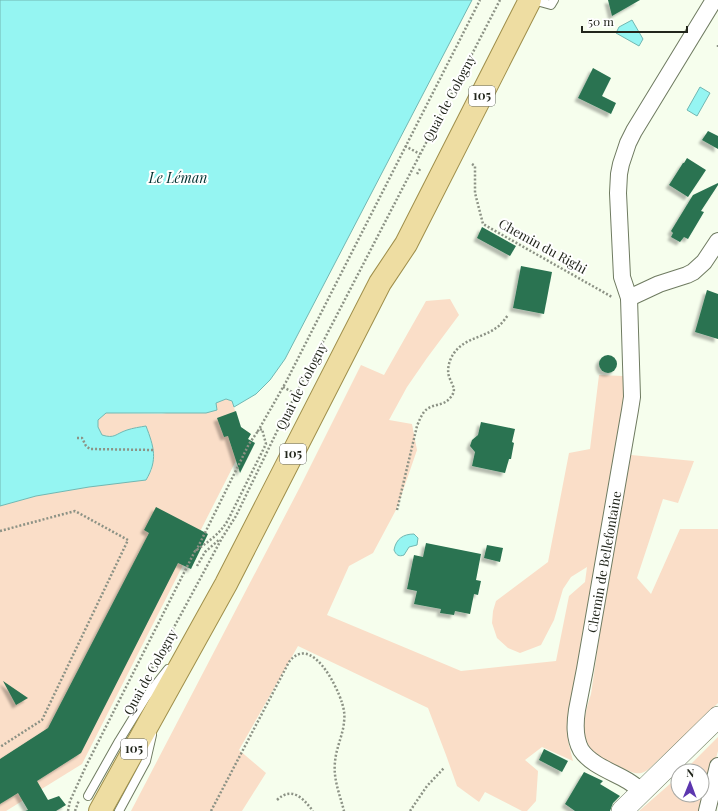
<svg xmlns="http://www.w3.org/2000/svg" width="718" height="811" font-family="'Playfair Display',serif">
<defs>
<filter id="shadow"><feDropShadow dx="-3.5" dy="3.5" stdDeviation="1" flood-color="#0004"/></filter>
</defs>
<rect width="100%" height="100%" fill="#f6feed"/>
<g fill="#fadec8">
<polygon points="450,299 459,315 427,358 407,387 389,420 412,424 417,450 397,508 373,553 349,566 327,615 461,671 556,661 569,596 585,582 587,567 571,577 563,589 554,620 541,645 520,653 508,648 497,638 492,623 493,611 496,601 548,562 569,453 590,449 599,375 623,376 624,410 568,724 568,741 573,761 542,747 525,760 538,771 536,801 527,811 522,811 485,792 479,802 457,786 446,755 428,708 298,646 239,750 266,773 242,811 131,811 300,487 361,365 384,375 426,301"/>
<path d="M 226,399 L 232,401 L 240,427 L 250,433 L 82,764 L 6,811 L 0,811 L 0,506 L 36,496 L 89,487 L 151,472 C 156,453 152,444 146,426 C 140,427 133,428 126,430 C 115,434 115,439 102,435 L 98,427 L 98,420 L 106,413 L 162,414 L 216,403 Z"/>
<path d="M 631,455 L 694,461 L 678,503 L 663,499 L 637,578 L 651,594 L 680,529 L 718,529 L 718,703 C 698,722 679,743 658,760 C 654,764 649,770 644,772 C 637,776 627,770 621,767 C 615,765 609,763 604,760 C 576,743 583,719 591,694 L 609,569 Z"/>
<polygon points="718,737 718,751 701,811 639,811 678,777 678,795 702,795 702,771 684,771"/>
</g>
<g fill="#95f5f2" stroke="#72b7b2">
<path d="M 0,0 L 472,0 L 285,359 L 270,380 L 256,394 L 234,407 L 232,401 L 226,399 L 216,403 L 217,410 L 206,413 L 106,413 L 98,420 L 98,427 L 102,435 C 115,439 115,434 127,430 C 133,428 140,427 146,426 C 154,447 158,460 146,480 L 89,487 L 36,496 L 0,506 Z"/>
<polygon points="632,20 643,39 639,46 616,33 619,27"/>
<polygon points="700,87 710,93 697,116 687,110"/>
<path d="M 414,534 L 418,538 L 417,545 L 409,547 L 404,555 C 399,557 396,555 394,550 C 396,539 403,534 414,534 Z"/>
</g>
<g fill="#2a7351" filter="url(#shadow)">
<polygon points="608,0 640,0 612,16"/>
<polygon points="593,68 611,78 602,96 616,103 611,114 578,98"/>
<polygon points="708,131 718,136 718,149 702,140"/>
<polygon points="687,158 706,170 688,197 669,185 683,163 684,163"/>
<polygon points="718,183 718,185 701,211 704,212 688,239 684,237 680,242 671,237 673,233 671,231 693,195"/>
<polygon points="482,227 516,246 510,256 477,238"/>
<polygon points="521,266 552,272 544,314 513,308"/>
<polygon points="707,290 718,294 718,339 695,332"/>
<circle cx="608" cy="364" r="9"/>
<polygon points="236,411 241,427 251,434 248,439 255,443 240,473 228,436 224,437 217,418"/>
<polygon points="481,422 515,429 512,442 514,443 511,459 509,459 505,473 472,466 475,452 470,446 472,440 478,435"/>
<polygon points="156,507 208,534 191,569 178,563 81,753 37,781 48,800 59,796 66,805 56,811 25,811 28,810 18,793 0,804 0,759 48,728 149,533 144,530"/>
<polygon points="426,543 481,554 476,580 481,581 478,595 474,594 470,614 455,611 454,615 440,613 441,609 414,604 417,591 407,589 414,555 423,557"/>
<polygon points="487,545 503,548 500,562 484,558"/>
<polygon points="3,681 28,698 16,705"/>
<polygon points="544,749 568,761 562,772 539,760"/>
<polygon points="584,772 603,781 600,784 620,796 613,803 610,811 575,811 565,804"/>
</g>
<g fill="none" stroke-linecap="round" stroke-linejoin="round">
<defs>
<g id="service">
<polyline points="533,0 551,5 554,0"/>
<polyline points="88,796 119,741 146,697 168,669"/>
<polyline points="119,811 146,761 152,735"/>
</g>
<g id="minor">
<polyline points="629,298 659,284 687,275 693,272 704,262 718,241"/>
<path d="M 643,792 C 638,788 633,784 628,781 C 613,772 591,765 581,750 C 574,737 575,723 577,710 L 585,669 L 630,410 L 632,397 L 629,298 L 622,277 L 618,193 L 619,174 L 621,164 L 628,143 L 634,131 L 714,0"/>
<polyline points="707,811 718,766"/>
</g>
<polyline id="tertiary" points="622,811 718,717"/>
<polyline id="primary" points="100,811 226,584 380,283 406,244 530,0"/>
</defs>
<use href="#service" stroke="#6f7b61" stroke-width="10"/>
<use href="#minor" stroke="#6f7b61" stroke-width="18"/>
<use href="#tertiary" stroke="#6f7b61" stroke-width="22"/>
<use href="#primary" stroke="#9f8f4b" stroke-width="24"/>
<g stroke="#8c9285" stroke-width="2.5" stroke-dasharray="2 2" stroke-linecap="butt">
<polyline points="718,45 718,47"/>
<polyline points="405,146 420,154"/>
<polyline points="472,164 475,166 475,193 483,224 612,297"/>
<polyline points="417,174 420,169"/>
<polyline points="283,387 296,394"/>
<polyline points="77,438 82,438 86,446 90,449 154,450"/>
<path d="M 397,510 L 417,426 C 419,421 421,416 424,412 C 431,403 443,407 450,398 C 457,390 453,387 450,379 C 446,371 449,360 454,353 C 465,338 482,338 496,328 C 501,325 505,319 508,315"/>
<polyline points="0,531 75,511 128,540 42,720 0,747"/>
<polyline points="196,551 249,444 258,431"/>
<polyline points="197,566 205,552 220,539"/>
<polyline points="150,672 222,538 236,516 282,421 500,0"/>
<path d="M 277,800 C 292,786 303,798 313,811"/>
<path d="M 68,811 L 70,801 L 86,766 L 195,551 C 208,542 220,534 228,520 L 266,444 L 262,429 L 258,431 L 286,382 L 480,0"/>
<polyline points="75,811 79,800"/>
<path d="M 211,811 L 289,662 C 311,633 337,686 342,703 C 344,709 345,715 344,722 C 343,735 336,748 335,762 C 333,779 340,795 344,811"/>
<polyline points="410,811 427,786 444,768"/>
</g>
<use href="#service" stroke="#fff" stroke-width="8"/>
<use href="#minor" stroke="#fff" stroke-width="16"/>
<use href="#tertiary" stroke="#fff" stroke-width="21"/>
<use href="#primary" stroke="#eedda2" stroke-width="22"/>
</g>
<g text-anchor="middle" stroke-width="4" stroke-linejoin="round" paint-order="stroke">
<g fill="#fff" stroke="#646760" stroke-width="1">
<rect x="469" y="86" width="26" height="20" rx="3"/>
<rect x="280" y="444" width="26" height="20" rx="3"/>
<rect x="121" y="739" width="26" height="20" rx="3"/>
</g>
<g font-size="12" font-weight="bold" fill="#22261c">
<text x="482" y="100">105</text>
<text x="293" y="458">105</text>
<text x="134" y="753">105</text>
</g>
<g font-size="13" fill="#22261c" stroke="#fff">
<text transform="translate(449 98) rotate(-62)" y="5">Quai de Cologny</text>
<text transform="translate(543 246) rotate(29)" y="5">Chemin du Righi</text>
<text transform="translate(301 386) rotate(-63)" y="5">Quai de Cologny</text>
<text transform="translate(604 562) rotate(-80)" y="5">Chemin de Bellefontaine</text>
<text transform="translate(150 672) rotate(-61)" y="5">Quai de Cologny</text>
</g>
<g font-size="14" font-style="italic" fill="#003130" stroke="#fff">
<text x="178" y="183">Le Léman</text>
</g>
</g>
<g transform="translate(690 783) rotate(1)"><circle r="19" fill="#ffffff" stroke="#a7a8a4"/>
<path d="M0-3L7 15L0 10L-7 15Z" fill="#5c36af"/>
<text y="-6" font-size="11" font-weight="bold" text-anchor="middle" fill="#22261c">N</text>
</g>
<path d="M582 26v6h105v-6" fill="none" stroke="#22261c" stroke-width="2"/>
<text x="588" y="26" font-size="12" fill="#22261c" stroke="#ffffff" stroke-width="3" paint-order="stroke">50 m</text>
</svg>
